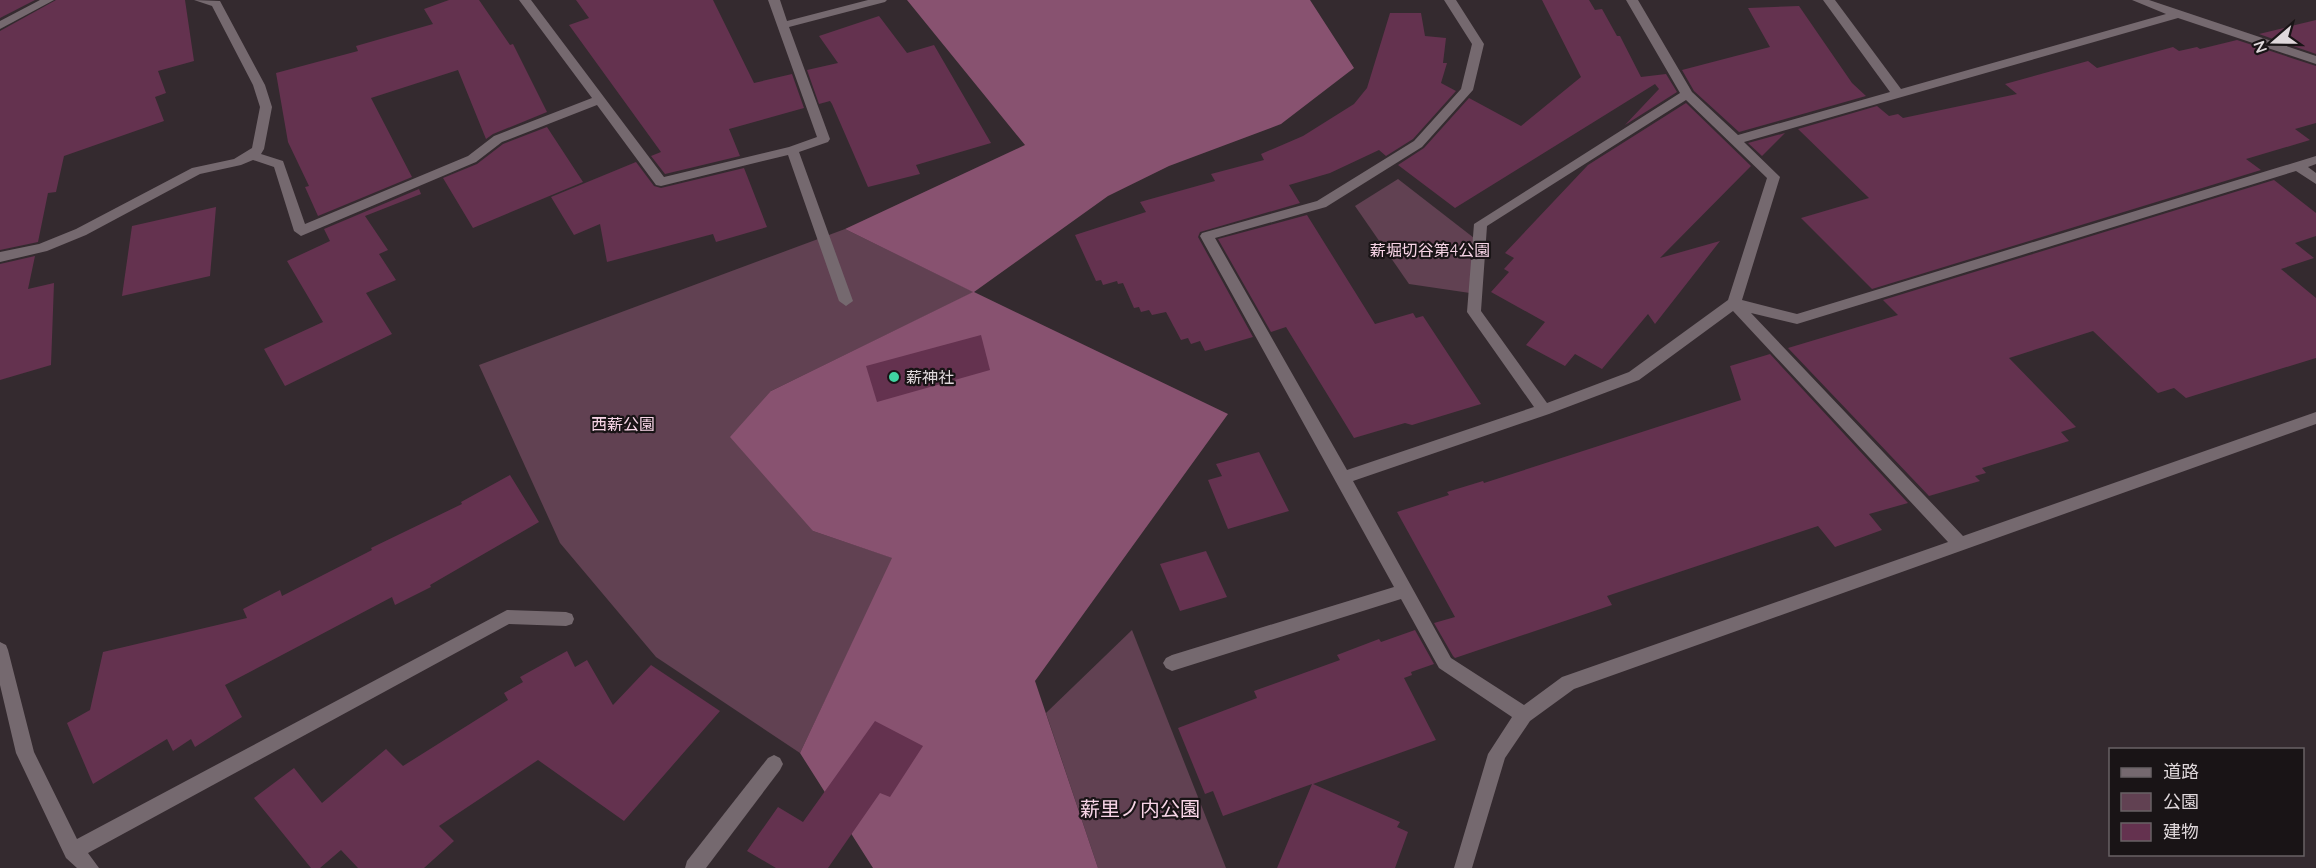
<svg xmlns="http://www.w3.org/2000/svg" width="2316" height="868" font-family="Quicksand,'Noto Sans JP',sans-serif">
<rect width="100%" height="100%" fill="#342a2f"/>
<g fill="#614152">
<polygon points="1398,179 1474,238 1470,293 1409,284 1355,206"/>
<polygon points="845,229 974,292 771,391 813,531 893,558 800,753 656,657 560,543 479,365"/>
<polygon points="1132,630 1226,868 1098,868 1046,713"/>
</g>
<polygon fill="#885270" points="907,0 1310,0 1354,68 1281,124 1169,166 1108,196 974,292 1228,414 1035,681 1098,868 873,868 800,753 892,558 813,531 730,437 771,391 973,292 845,229 1025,145"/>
<g fill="#64324f">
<polygon points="0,0 35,0 0,18"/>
<polygon points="56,0 185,0 194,61 158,71 166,93 155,97 164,121 64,156 56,192 48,193 38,242 0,250 0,31"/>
<polygon points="449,0 479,0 510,45 513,44 547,112 493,134 486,139 458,70 371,98 412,177 318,216 305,187 309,186 288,142 276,73 358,51 356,46 433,24 424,9"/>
<polygon points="576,0 713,0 754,83 792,74 804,108 729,129 740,156 665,174 651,156 661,152 569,25 589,18"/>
<polygon points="1542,0 1589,0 1595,10 1602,9 1617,36 1620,36 1641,77 1666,74 1677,92 1625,125 1659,89 1655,84 1455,208 1398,165 1424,148 1469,98 1521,126 1581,77"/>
<polygon points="1799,6 1852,83 1866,96 1739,132 1694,91 1682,70 1770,47 1748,8"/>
<polygon points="1390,13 1421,13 1425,36 1446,38 1443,63 1447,63 1441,83 1456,91 1413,139 1386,156 1379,150 1330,173 1289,185 1300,203 1200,232 1198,237 1253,337 1205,351 1200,341 1191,344 1188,338 1181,340 1166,312 1152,315 1149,310 1141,312 1139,307 1134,308 1123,283 1118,284 1117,281 1103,285 1101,280 1096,281 1075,235 1146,212 1140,202 1215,181 1211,174 1264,160 1261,154 1303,136 1354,104 1367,88"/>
<polygon points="879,16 907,53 934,45 991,143 916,165 920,174 868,187 832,104 830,101 819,104 807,70 838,63 819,36"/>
<polygon points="2316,20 2316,54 2259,34"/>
<polygon points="2237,40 2316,66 2316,123 2295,129 2310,140 2246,159 2261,170 1872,289 1801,218 1869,198 1798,129 1877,106 1889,116 1898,114 1903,118 2017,94 2005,84 2088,61 2097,68 2173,47 2179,51 2197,47 2200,49"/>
<polygon points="1686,103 1751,166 1660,258 1720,241 1655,324 1648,314 1602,369 1575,354 1565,366 1526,345 1545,322 1491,292 1509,272 1504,269 1514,258 1505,253 1588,165"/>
<polygon points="547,127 583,182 473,228 443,178 477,164 503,144"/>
<polygon points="1785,133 1762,156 1748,143"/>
<polygon points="636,162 654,186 661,188 744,168 767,227 716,242 713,234 607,262 600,224 574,235 551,197"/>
<polygon points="2274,180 2316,213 2316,236 2295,243 2314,258 2281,269 2316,298 2316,358 2186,398 2174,388 2158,393 2093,331 2009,358 2076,427 2061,432 2069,441 1982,468 1986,473 1975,476 1980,481 1929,496 1788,348 1898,315 1883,300"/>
<polygon points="419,189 421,194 365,216 388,250 379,254 396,280 366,293 392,334 285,386 264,349 323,322 287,261 330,241 324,229"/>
<polygon points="216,207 210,276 122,296 132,226"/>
<polygon points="1307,215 1375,324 1413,313 1416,318 1423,316 1481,404 1412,425 1405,423 1354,438 1286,327 1271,332 1218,239"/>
<polygon points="35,256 28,289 54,283 51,365 0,380 0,264"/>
<polygon points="981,335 990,370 877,402 866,366"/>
<polygon points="1770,354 1908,503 1869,514 1882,530 1835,547 1818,526 1607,596 1612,605 1455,658 1453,656 1434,623 1455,617 1397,512 1449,495 1447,492 1483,481 1484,483 1741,400 1730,366"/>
<polygon points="1259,452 1289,511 1228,529 1208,480 1222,476 1216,464"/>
<polygon points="510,475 539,522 430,585 431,587 395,605 392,597 225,685 242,717 195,747 191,739 173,751 167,739 93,784 67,723 90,710 103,652 247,618 243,609 280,590 282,596 372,550 371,548 462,504 461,502"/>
<polygon points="1206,551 1227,597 1180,611 1160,564"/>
<polygon points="1415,630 1434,664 1411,672 1412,675 1404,678 1436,740 1313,784 1400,822 1397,827 1408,832 1395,868 1277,868 1312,784 1223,816 1213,791 1205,794 1178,728 1257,698 1254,691 1340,660 1337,655 1379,639 1381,642"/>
<polygon points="567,651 575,667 587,660 613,705 651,665 720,711 624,821 538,760 439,826 454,841 424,868 358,868 341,850 320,868 311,868 254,798 294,768 322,803 386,749 403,766 508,700 504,693 523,682 520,677"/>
<polygon points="875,721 923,746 890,797 880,793 828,868 776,868 747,851 778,807 803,822"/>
</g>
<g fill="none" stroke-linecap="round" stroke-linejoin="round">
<g fill="#75696f" fill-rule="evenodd">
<polygon points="40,0 54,0 0,29 0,21"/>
<polygon points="194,0 220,1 265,85 272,107 264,149 261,154 283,161 305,224 468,156 494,136 592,98 519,0 531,0 664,177 789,147 817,137 768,0 780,0 787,21 868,0 887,0 885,2 789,27 830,139 828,142 799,152 853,301 846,306 839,301 788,155 661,186 656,185 597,105 502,142 476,162 301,236 294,231 274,167 253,160 241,165 200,174 86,235 47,251 0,262 0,252 39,244 76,229 192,168 234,159 252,148 260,107 253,85 212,6"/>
<path d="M 1444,0 L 1456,0 L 1484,44 L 1473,90 L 1422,147 L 1326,207 L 1215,238 L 1347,470 L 1534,407 L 1467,312 L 1474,224 L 1680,93 L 1626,0 L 1638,0 L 1692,92 L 1738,135 L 1890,92 L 1823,0 L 1835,0 L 1901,89 L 2166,14 L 2132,0 L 2149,0 L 2316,56 L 2316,64 L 2178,18 L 1744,142 L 1780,177 L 1742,300 L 1797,314 L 2316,156 L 2316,164 L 2308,167 L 2316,173 L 2316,184 L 2296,171 L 1797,324 L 1751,313 L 1963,536 L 2316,412 L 2316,424 L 1574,689 L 1530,721 L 1505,758 L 1472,868 L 1454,868 L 1488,754 L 1512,717 L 1439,668 L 1401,599 L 1172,671 L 1166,668 L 1163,663 L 1166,658 L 1172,655 L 1394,587 L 1200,236 L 1202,233 L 1317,201 L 1414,141 L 1461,89 L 1472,44 ZM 1686,100 L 1767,178 L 1728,300 L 1629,372 L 1547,403 L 1481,311 L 1487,226 ZM 1733,311 L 1948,542 L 1562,677 L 1524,705 L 1451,658 L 1353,481 L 1549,414 L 1639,380 Z"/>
<polygon points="507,610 566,612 572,614 574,619 572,624 566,626 509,624 88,853 99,868 77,868 66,858 16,753 0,685 0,642 6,645 8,650 34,752 77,839"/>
<polygon points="774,755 780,758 783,764 780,770 706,868 685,868 687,861 768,758"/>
</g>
</g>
<circle fill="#40d4a2" stroke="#191416" stroke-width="2" cx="894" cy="377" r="6"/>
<g text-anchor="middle" stroke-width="4.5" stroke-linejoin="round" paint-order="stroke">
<g font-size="16" fill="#f8d5e7" stroke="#191416">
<text x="1430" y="256">薪堀切谷第4公園</text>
<text x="623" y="430">西薪公園</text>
</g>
<g font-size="16" fill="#dfd8db" stroke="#191416" text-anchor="start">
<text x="906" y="383">薪神社</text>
</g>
<g font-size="20" fill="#f8d5e7" stroke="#191416">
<text x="1140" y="816">薪里ノ内公園</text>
</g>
</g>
<rect x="2109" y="748" width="195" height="108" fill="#191416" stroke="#686265" stroke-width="1.5"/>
<rect x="2121" y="768" width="30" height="9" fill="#75696f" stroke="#686265" stroke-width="1.5"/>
<text x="2163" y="778" font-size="18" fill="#dfd8db">道路</text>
<rect x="2121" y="793" width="30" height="18" fill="#614152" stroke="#686265" stroke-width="1.5"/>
<text x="2163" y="808" font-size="18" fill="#dfd8db">公園</text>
<rect x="2121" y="823" width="30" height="18" fill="#64324f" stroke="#686265" stroke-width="1.5"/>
<text x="2163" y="838" font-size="18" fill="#dfd8db">建物</text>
<g transform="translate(2274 42) rotate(250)" stroke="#191416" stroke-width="4.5" paint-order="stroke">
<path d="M0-4.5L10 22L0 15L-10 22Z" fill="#dfd8db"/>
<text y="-9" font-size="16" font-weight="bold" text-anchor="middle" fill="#dfd8db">N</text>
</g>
</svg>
